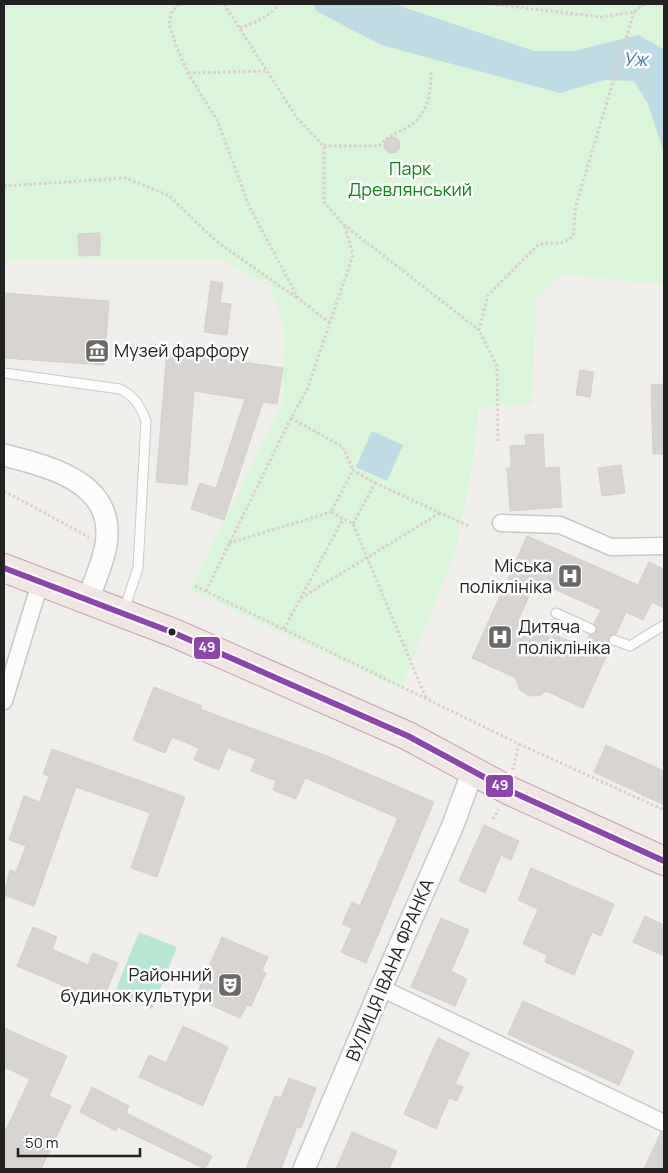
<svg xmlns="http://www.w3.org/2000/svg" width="668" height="1173" font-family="Manrope,sans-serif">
<rect width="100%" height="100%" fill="#f0eeeb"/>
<polygon fill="#daf5da" points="4,4 664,4 664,285 562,274 536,301 532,404 479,407 472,469 455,553 401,689 190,590 283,402 284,327 270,287 220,259 4,260"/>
<polygon fill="#b7e6d2" points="139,932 177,947 152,1009 114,994"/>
<g fill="#bfdbe3">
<polygon points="314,4 394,4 534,51 574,51 638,35 664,49 664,153 648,104 634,81 604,80 560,93 381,45 316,11"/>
<polygon points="372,431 403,445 387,481 356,467"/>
</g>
<g fill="#d7d4d2" stroke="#d3d0cc" fill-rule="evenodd">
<circle cx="392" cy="145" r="8"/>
<polygon points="100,233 100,255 79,256 78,234"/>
<polygon points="211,281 223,283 220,303 231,304 227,335 204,332"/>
<polygon points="4,293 109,301 104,365 4,358"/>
<polygon points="167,350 283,368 277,404 263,402 224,520 191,509 200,483 216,488 245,399 194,391 187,485 156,482"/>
<polygon points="580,370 594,372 590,397 576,395"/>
<polygon points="664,384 664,454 653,454 651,385"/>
<polygon points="543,434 545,468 559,467 562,507 510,511 507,468 511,468 510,446 526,445 525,435"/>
<polygon points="621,465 625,493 602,496 598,468"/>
<path d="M 527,536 L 638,585 L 649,562 L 664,569 L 664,608 L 652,602 L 643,620 L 626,612 L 616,634 L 608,637 L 611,646 L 583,708 L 546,691 L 541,695 L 529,696 L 519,689 L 516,678 L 472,658 ZM 536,581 L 601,610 L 594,624 L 597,631 L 589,635 L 584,648 L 519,618 Z"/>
<polygon points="154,687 202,706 200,709 327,756 434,802 366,963 341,952 352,928 342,924 352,902 360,906 398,818 305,778 296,799 273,790 276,781 251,771 256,759 228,748 219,770 194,760 199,748 172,737 165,753 133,740"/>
<polygon points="606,745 664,771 664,805 594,772"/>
<polygon points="52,749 185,797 157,877 131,868 150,813 76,787 34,906 4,895 10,870 16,872 26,846 9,840 24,796 40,802 49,776 43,774"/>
<polygon points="484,825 519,841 511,860 501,855 485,893 459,881"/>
<polygon points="531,868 614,904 601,936 592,932 574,975 545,962 547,955 523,944 538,909 518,900"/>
<polygon points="645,916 664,925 664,956 633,942"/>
<polygon points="441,918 469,930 451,971 467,979 455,1006 411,987"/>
<polygon points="33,927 57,937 52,949 88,965 93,953 118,963 102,1002 17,966"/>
<polygon points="222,937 268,957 262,971 266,973 251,1006 247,1005 240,1018 195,998"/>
<polygon points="523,1001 634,1051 619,1085 508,1034"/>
<polygon points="183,1026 228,1047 203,1106 139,1077 149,1055 166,1063"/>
<polygon points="4,1028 67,1056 49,1096 71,1106 41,1169 4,1169 4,1134 30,1079 4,1067"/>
<polygon points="438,1038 469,1053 455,1084 463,1087 457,1101 449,1098 436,1129 404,1114"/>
<polygon points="289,1078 316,1088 301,1128 297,1127 281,1169 246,1169 275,1096 281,1098"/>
<polygon points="92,1087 129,1106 126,1113 212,1156 205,1169 118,1127 116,1131 80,1112"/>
<polygon points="352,1132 397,1151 389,1169 336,1169"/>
<polygon points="661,1132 664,1133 664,1169 644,1169"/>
</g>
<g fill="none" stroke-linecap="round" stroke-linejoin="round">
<defs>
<g id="service">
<path d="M 4,373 L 120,389 C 135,397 140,405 146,421 L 138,568 L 124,610"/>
<polyline points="556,613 591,629"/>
<polyline points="614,640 630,646 664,625"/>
</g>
<g id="minor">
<polyline points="501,523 560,525 611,547 664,546"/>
<polyline points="4,701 40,583"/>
<polyline points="381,988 664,1123"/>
</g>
<g id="tertiary">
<path d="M 4,455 C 50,467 116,482 106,545 C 103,563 94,582 88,600"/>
<polyline points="304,1169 381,988 453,825 473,770"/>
</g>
<polyline id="trunk" points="4,568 174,633 408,736 508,790 664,861"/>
</defs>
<use href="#service" stroke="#c9c8c7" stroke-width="11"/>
<use href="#minor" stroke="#c9c8c7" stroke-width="19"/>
<use href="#tertiary" stroke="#c9c8c7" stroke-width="24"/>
<use href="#trunk" stroke="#c5a2ac" stroke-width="30"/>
<g stroke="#dccecd" stroke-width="3" stroke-dasharray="2.5 2.5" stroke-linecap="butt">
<polyline points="179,4 172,11 169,24 177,48 188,73 218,122 249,206 298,298 331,324"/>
<polyline points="224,4 297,118 324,146 324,202 343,224 479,330"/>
<polyline points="491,4 601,17 634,12 644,4"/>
<path d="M 240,28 C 253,23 271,17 278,4"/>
<polyline points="188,73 265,71"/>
<path d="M 324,146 L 379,146 C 387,136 397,133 408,127 C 429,114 431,92 431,71"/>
<polyline points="4,186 126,178 168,195 216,241 297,298"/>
<polyline points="291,418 343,447 353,470"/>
<path d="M 498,441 L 497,366 L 479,330 L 488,295 L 538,245 C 552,240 559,248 573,236 L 576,205 L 634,12"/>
<polyline points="375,483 469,526"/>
<polyline points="4,491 89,537"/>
<polyline points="353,524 375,483 353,470 331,512 353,524 426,698"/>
<polyline points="229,543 331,512"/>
<polyline points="195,586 519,744 513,770"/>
<polyline points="206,591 291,418 307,390 353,255 344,224"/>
<polyline points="301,598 440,513"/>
<polyline points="284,629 343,519"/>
<polyline points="519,744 664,810"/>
<polyline points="493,819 499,809"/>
</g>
<use href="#service" stroke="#fdfcfc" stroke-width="9"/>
<use href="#minor" stroke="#fdfcfc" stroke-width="16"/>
<use href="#tertiary" stroke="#fdfcfc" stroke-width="21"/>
<use href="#trunk" stroke="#f0e6e4" stroke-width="28"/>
<defs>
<polyline id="bus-1" points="4,568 174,633 408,736 508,790 664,861"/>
</defs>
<use href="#bus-1" stroke="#fff" stroke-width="10"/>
<use href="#bus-1" stroke="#8e44ad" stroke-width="6"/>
</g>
<defs>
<symbol id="museum-square" viewBox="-11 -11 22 22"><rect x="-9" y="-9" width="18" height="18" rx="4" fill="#6a6968" stroke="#fff"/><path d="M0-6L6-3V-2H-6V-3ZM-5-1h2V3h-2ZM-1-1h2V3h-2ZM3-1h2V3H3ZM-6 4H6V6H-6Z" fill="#fff"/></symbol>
<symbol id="hospital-square" viewBox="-11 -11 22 22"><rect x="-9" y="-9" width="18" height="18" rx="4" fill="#6a6968" stroke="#fff"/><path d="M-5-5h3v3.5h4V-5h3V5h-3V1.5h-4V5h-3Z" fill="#fff"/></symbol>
<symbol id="theatre-square" viewBox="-11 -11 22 22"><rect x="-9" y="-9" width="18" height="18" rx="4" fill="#6a6968" stroke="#fff"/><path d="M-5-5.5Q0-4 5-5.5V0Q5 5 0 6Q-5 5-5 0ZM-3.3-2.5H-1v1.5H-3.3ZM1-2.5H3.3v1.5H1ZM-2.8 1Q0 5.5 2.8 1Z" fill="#fff"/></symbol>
</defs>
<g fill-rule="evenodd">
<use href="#museum-square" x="83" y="337" width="28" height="28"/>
<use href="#hospital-square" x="556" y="562" width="28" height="28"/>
<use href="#hospital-square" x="486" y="623" width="28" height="28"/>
<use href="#theatre-square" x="216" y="971" width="28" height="28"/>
</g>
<circle fill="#222" stroke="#fff" stroke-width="2" cx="172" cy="632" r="4.5"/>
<g text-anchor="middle" stroke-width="5" stroke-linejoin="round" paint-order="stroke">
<g font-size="18" fill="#0c8416" stroke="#fff">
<text x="410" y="175">Парк<tspan x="410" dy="21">Древлянський</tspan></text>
</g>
<g font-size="18" fill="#222" stroke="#fff" text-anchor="start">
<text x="114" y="357">Музей фарфору</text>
<text x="552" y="572" text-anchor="end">Міська<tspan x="552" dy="21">поліклініка</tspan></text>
<text x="518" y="633">Дитяча<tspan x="518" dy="21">поліклініка</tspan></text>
<text x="212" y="981" text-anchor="end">Районний<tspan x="212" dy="21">будинок культури</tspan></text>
</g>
<g font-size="18" fill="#222" stroke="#fff">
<text transform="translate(390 970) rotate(-67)" y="6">ВУЛИЦЯ ІВАНА ФРАНКА</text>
</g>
<g font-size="19" font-style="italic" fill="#4a7aab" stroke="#fff">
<text x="635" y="66">Уж</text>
</g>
</g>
<g stroke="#fff" stroke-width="2">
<rect x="193" y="636" width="28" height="24" rx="5" fill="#8e44ad"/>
<rect x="485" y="774" width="29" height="24" rx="5" fill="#8e44ad"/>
</g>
<g font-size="14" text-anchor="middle" font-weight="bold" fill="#fff">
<text x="207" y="652">49</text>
<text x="500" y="790">49</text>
</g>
<rect width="668" height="1173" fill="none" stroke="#222222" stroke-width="10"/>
<path d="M18 1148v8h122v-8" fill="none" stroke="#222222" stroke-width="2.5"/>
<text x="25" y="1148" font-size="15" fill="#222222" stroke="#ffffff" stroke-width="4" paint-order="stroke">50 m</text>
</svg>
